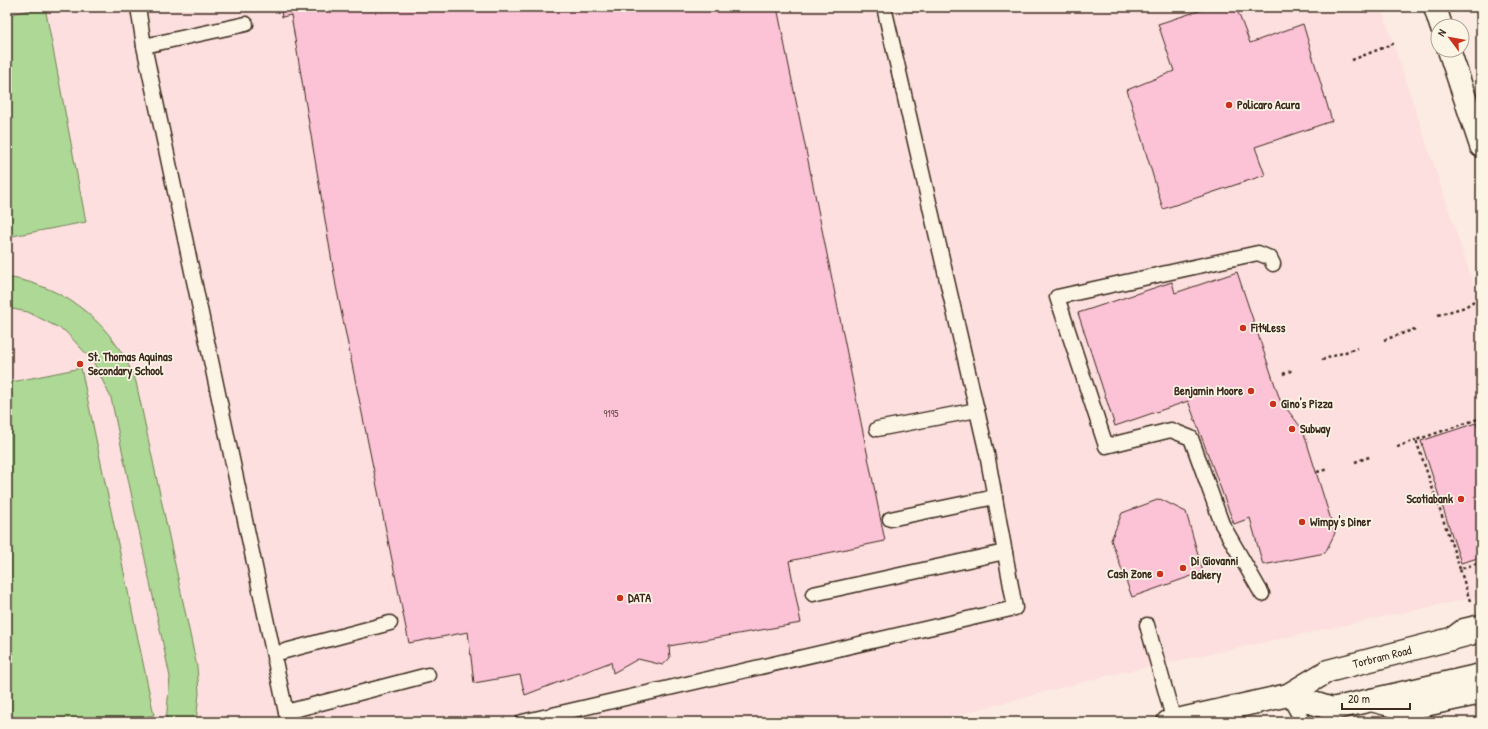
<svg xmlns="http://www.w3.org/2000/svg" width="1488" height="729" font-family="'Patrick Hand',sans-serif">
<rect width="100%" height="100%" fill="#fcebe2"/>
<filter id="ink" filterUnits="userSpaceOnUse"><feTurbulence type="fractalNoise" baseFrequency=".025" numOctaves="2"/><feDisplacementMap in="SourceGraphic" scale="8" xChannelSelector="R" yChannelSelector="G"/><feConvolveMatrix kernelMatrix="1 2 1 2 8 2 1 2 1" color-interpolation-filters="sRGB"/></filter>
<g filter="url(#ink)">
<polygon fill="#fcdfde" points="7,7 1381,7 1481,307 1481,596 1110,675 930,722 7,722"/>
<g fill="#add895" stroke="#74815a">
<polygon points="45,7 86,222 7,237 7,15"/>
<path d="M 7,277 C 68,287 114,325 136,382 L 197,667 L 199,693 L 196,722 L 166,722 L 170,677 L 111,398 L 93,361 L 65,331 L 28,312 L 7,308 Z"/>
<polygon points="81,368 154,715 123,722 7,722 7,383"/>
</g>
<g fill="#fcc2d6" stroke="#3b2a1e">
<polygon points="280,7 777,7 885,541 789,561 801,623 669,646 670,658 663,665 638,659 613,673 611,662 525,695 520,675 474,683 468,632 409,643 336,286 291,15 282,17"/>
<polygon points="1211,7 1236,7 1250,43 1303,24 1332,121 1255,147 1265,175 1163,209 1127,90 1174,71 1158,24"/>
<polygon points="1237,272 1280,400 1303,430 1335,533 1325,553 1263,565 1250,518 1234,524 1188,401 1115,426 1078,313 1172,282 1175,293"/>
<polygon points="1476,423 1481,437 1481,557 1461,563 1421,441"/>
<polygon points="1160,499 1186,512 1203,572 1132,597 1111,540 1122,513"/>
</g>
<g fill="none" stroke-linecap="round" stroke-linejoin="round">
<defs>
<g id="service">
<polyline points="138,7 144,46 288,722"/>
<polyline points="144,46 246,24"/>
<polyline points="877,429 977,410"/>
<polyline points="890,519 995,497"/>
<polyline points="813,594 1005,552"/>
<polyline points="1262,594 1222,524 1191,438 1171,430 1106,446 1057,297 1258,253 1270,258 1273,264"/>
<polyline points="1147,625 1174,721"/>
<polyline points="274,654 390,623"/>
<polyline points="1288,695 1303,722"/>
<polyline points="286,712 428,675"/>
<polyline points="522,722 1015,608 987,454 884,7"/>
</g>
<g id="secondary">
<polyline points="1288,695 1332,709 1481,675"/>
<polyline points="1168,722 1288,695 1328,671 1470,634"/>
</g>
<g id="primary">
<polyline points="1435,7 1441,26"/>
<polyline points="1449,50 1481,146"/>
<polyline points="1452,639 1464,630 1481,626"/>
<polyline points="1371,700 1406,709 1481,693"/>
</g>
</defs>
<use href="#service" stroke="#3b2a1e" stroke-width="17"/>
<use href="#secondary" stroke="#3b2a1e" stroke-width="25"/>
<use href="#primary" stroke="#3b2a1e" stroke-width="25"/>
<g stroke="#3b2a1e" stroke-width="2.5" stroke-dasharray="3 3" stroke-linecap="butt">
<polyline points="1352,60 1395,43"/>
<polyline points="1438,315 1465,307 1480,297"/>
<polyline points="1384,340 1415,329"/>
<polyline points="1322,360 1357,348"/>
<polyline points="1283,374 1293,370"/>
<polyline points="1397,447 1416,440"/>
<polyline points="1355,462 1372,456"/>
<polyline points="1317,472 1328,469"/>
<polyline points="1460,569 1416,440 1478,419 1481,429"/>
<polyline points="1470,601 1460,569 1481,562"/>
</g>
<use href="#service" stroke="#fcf5e5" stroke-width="14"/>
<use href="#secondary" stroke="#fcf5e5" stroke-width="22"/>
<use href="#primary" stroke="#fcf5e5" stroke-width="22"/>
</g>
</g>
<g fill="#c8321e" stroke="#fcf5e5" stroke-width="1.5">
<circle cx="1229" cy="105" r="4"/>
<circle cx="1243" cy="328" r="4"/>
<circle cx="80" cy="364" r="4"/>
<circle cx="1251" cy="391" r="4"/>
<circle cx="1273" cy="404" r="4"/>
<circle cx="1292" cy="429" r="4"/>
<circle cx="1461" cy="499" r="4"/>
<circle cx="1302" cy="522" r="4"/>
<circle cx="1183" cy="568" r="4"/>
<circle cx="1160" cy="574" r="4"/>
<circle cx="620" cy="598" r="4"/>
</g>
<g text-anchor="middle" stroke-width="3.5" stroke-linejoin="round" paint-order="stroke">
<g font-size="10" fill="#6b504c">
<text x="611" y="417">9195</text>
</g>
<g font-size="12" font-weight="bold" fill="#3b2a1e" stroke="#fcf5e5" text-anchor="start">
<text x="1237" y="109">Policaro Acura</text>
<text x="1251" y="332">Fit4Less</text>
<text x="88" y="361">St. Thomas Aquinas<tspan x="88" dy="14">Secondary School</tspan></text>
<text x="1243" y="395" text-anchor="end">Benjamin Moore</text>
<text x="1281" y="408">Gino's Pizza</text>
<text x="1300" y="433">Subway</text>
<text x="1453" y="503" text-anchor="end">Scotiabank</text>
<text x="1310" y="526">Wimpy's Diner</text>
<text x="1191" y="565">Di Giovanni<tspan x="1191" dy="14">Bakery</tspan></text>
<text x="1152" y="578" text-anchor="end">Cash Zone</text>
<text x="628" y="602">DATA</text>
</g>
<g font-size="12" fill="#3b2a1e" stroke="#fcf5e5">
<text transform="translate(1382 657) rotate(-14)" y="4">Torbram Road</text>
</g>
</g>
<rect width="1488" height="729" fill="none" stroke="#fcf5e5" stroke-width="24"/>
<rect x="12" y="12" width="1464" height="705" fill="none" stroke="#3b2a1e" stroke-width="1.5" filter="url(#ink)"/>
<g transform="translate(1450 38) rotate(302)"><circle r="19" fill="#fcf5e5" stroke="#afa495"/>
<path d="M0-3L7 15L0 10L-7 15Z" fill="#c8321e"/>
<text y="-6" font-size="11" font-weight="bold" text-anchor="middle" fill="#3b2a1e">N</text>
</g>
<path d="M1342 703v6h68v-6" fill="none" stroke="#3b2a1e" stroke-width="2"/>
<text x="1348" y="703" font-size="12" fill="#3b2a1e" stroke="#fcf5e5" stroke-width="3" paint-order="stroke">20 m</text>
</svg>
